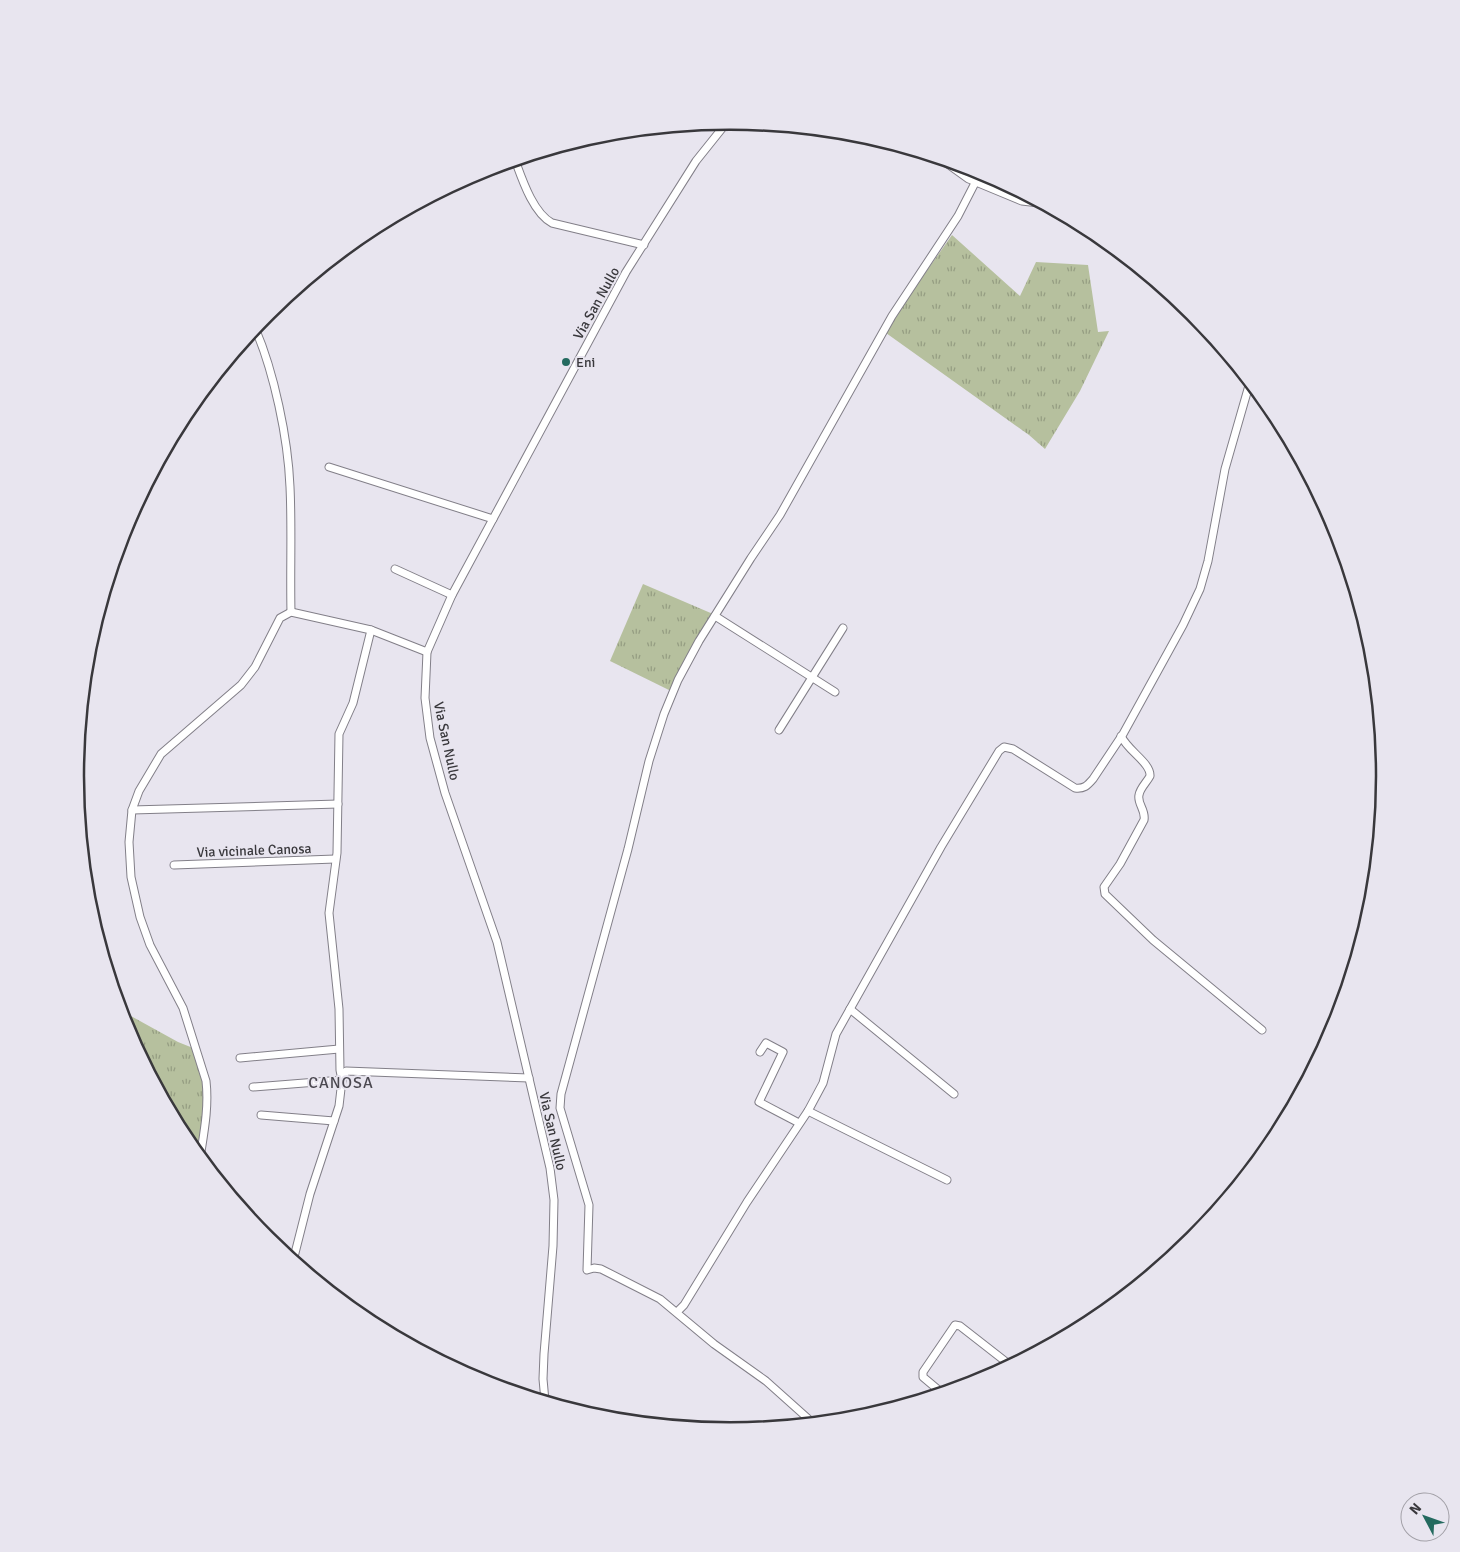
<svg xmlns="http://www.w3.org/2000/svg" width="1460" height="1552" font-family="Signika,sans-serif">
<defs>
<pattern id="grass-tufts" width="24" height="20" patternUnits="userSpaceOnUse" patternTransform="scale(1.25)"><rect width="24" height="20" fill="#b6c09e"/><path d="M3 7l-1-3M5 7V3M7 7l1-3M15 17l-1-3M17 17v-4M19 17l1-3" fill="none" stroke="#959d82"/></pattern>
</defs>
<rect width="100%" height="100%" fill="#e8e5ef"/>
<g fill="url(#grass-tufts)">
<polygon points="952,235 1020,296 1036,262 1088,265 1098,332 1109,331 1080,391 1045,449 1029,435 886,333 916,286"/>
<polygon points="643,584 713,614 671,691 610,661"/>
<path d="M 120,1010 L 178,1042 L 193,1048 C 196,1059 200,1071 202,1082 C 206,1105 201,1130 196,1152 L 185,1140 L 125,1026 Z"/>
</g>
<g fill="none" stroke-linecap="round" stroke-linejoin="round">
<defs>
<g id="minor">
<path d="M 515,160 C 522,179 533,213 552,223 L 644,245"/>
<path d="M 255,328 C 274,372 288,438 290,487 C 292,529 290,571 291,612"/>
<polyline points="329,467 493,519"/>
<polyline points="395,569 452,595"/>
<polyline points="715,616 835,692"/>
<polyline points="779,730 843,628"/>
<path d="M 1121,736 C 1128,751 1151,763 1150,776 C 1147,782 1140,788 1139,795 C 1137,804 1146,810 1144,820 L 1120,864 L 1104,887 L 1105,894 L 1153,940 L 1262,1030"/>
<polyline points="132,810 338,804"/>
<polyline points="174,865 335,859"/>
<polyline points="850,1009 954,1094"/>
<polyline points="760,1052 766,1043 783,1052 759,1102 799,1123"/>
<polyline points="240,1058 339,1049"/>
<polyline points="253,1087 342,1080 340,1070 339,1009 329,913 337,853 339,734 353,703 371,630"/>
<polyline points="808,1111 947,1180"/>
<polyline points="261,1115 334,1121"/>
<path d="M 200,1158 C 204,1132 209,1107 206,1081 L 183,1008 L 150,945 L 140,917 L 131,877 L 129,842 L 132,810 L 139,791 L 161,754 L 241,685 L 255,667 L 280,618 L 291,612 L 371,630 L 427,652"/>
<polyline points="293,1261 310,1194 339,1106 342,1080 346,1071 529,1078"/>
<path d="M 677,1312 L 684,1305 L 747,1202 L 808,1111 L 823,1083 L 836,1034 L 941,847 L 999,751 L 1004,747 L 1013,749 L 1075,788 C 1084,789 1087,786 1093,779 L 1123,734 L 1183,625 L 1200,589 L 1208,561 L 1225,469 L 1250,382"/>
<polyline points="942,1393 923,1377 923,1372 955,1325 960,1326 1010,1365"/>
<polyline points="545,1401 543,1379 544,1354 553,1246 554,1200 550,1168 497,942 445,793 430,738 425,698 427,652 452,595 626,272 696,161 728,121"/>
<polyline points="813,1423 766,1381 714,1344 660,1299 601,1269 594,1268 587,1270 589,1205 560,1108 561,1094 628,849 649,761 664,714 678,680 699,641 751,558 780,515 892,316 958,216 976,181"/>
</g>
<polyline id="major" points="944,160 969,178 1022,200 1039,202"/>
</defs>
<use href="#minor" stroke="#827f88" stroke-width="9"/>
<use href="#major" stroke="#827f88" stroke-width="11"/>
<use href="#minor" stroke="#fff" stroke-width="7"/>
<use href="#major" stroke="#fff" stroke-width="9"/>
</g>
<circle fill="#246a5f" stroke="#e8e5ef" stroke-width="2" cx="566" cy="362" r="5"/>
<g text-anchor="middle" stroke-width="4" stroke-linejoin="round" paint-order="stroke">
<g font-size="14" fill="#39383c" stroke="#e8e5ef">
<text transform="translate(596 303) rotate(-61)" y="5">Via San Nullo</text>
<text transform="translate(447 741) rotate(78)" y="5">Via San Nullo</text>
<text transform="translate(254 850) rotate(-2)" y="5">Via vicinale Canosa</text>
<text transform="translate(553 1131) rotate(77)" y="5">Via San Nullo</text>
</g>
<g font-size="14" fill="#39383c" stroke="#e8e5ef" text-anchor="start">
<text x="576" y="367">Eni</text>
</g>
<g font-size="16" letter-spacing="1" fill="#4b4850" stroke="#e8e5ef">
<text x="341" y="1088">CANOSA</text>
</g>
</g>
<path d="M0 0H1460V1552H0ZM84 776a646 646 0 1 1 1292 0a646 646 0 1 1-1292 0Z" fill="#e8e5ef" fill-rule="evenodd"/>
<path fill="none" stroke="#39383c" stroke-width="2.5" d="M84 776a646 646 0 1 1 1292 0a646 646 0 1 1-1292 0Z"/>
<g transform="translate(1425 1517) rotate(311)"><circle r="24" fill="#e8e5ef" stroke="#a2a0a7"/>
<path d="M0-4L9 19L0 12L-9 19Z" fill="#246a5f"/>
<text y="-8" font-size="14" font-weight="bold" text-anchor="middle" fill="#39383c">N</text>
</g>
</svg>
